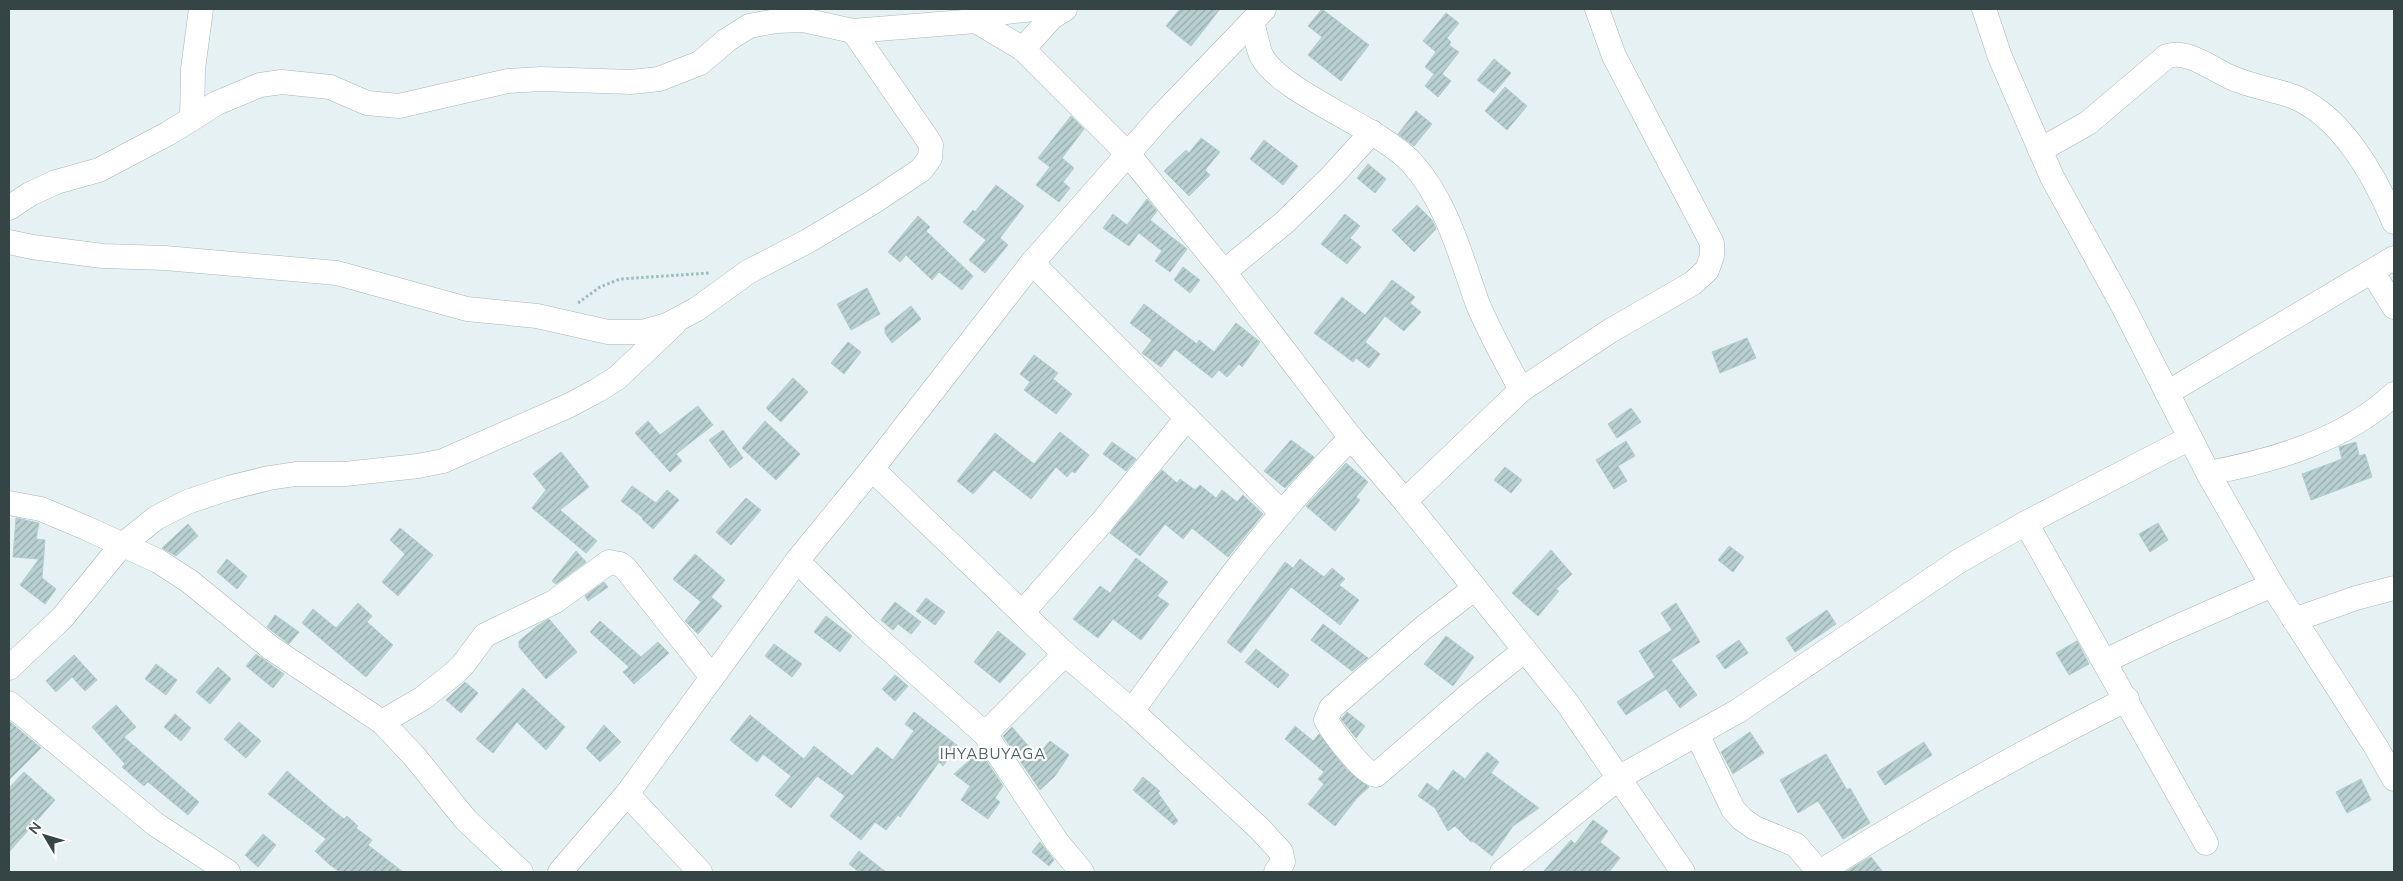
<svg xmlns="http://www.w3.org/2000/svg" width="2403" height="881" font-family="Mulish,sans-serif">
<defs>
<pattern id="building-hatch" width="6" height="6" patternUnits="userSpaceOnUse" patternTransform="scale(1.25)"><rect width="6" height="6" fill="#b9d0d0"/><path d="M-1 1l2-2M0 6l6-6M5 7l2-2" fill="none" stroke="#97aaaa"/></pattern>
</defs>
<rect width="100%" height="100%" fill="#e5f1f2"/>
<g fill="url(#building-hatch)" stroke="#afcecd">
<polygon points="1180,9 1220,9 1191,46 1166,26"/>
<polygon points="1322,9 1369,45 1341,81 1308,55 1322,37 1308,26"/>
<polygon points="1446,13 1459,23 1447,38 1451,42 1449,45 1459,52 1442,74 1451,81 1438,97 1425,86 1434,74 1425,67 1436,52 1423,41"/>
<polygon points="1494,59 1511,73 1494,93 1477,80"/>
<polygon points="1505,87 1527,106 1507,130 1485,111"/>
<polygon points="1416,111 1432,124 1414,146 1398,134"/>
<polygon points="1071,116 1084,129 1062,158 1074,168 1063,182 1070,188 1059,202 1036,185 1050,167 1038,158"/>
<polygon points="1201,138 1220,152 1205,170 1210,175 1189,196 1164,171 1186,150 1189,153"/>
<polygon points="1264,140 1298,166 1283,185 1250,159"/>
<polygon points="1368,164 1386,179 1375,193 1357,178"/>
<polygon points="996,185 1024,206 1000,238 1008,245 985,273 969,260 986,240 963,222 973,210 975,212"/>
<polygon points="1147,199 1157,211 1150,220 1187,249 1170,272 1155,261 1162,251 1139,233 1129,246 1103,228 1113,214 1127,225"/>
<polygon points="1417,205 1432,220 1436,229 1414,252 1392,230"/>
<polygon points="1345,214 1360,226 1350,238 1361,247 1347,264 1321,244"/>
<polygon points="918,216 930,227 926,231 973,276 962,290 939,272 932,280 906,255 900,262 888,252"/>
<polygon points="1183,267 1200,280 1190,293 1174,280"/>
<polygon points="1392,280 1415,297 1410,303 1421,312 1404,331 1385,316 1365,342 1380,354 1369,368 1356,358 1353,362 1314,333 1342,297 1365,315"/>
<polygon points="867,288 880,314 851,330 837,304"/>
<polygon points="1144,304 1197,344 1199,340 1214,352 1236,323 1260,342 1242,367 1239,364 1227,377 1219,370 1212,378 1175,349 1161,367 1142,353 1152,340 1130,323"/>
<polygon points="911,306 921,319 892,343 885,333 885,327"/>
<polygon points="1747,338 1756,358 1720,373 1712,352"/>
<polygon points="848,342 861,352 844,374 831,363"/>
<polygon points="1034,355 1058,373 1053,379 1072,394 1056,414 1024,390 1030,382 1020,374"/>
<polygon points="793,378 808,392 781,422 766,408"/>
<polygon points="698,406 713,425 676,454 682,461 670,472 635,433 648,421 660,435"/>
<polygon points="1631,408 1641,422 1617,438 1608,424"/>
<polygon points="765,421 800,454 776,480 742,448"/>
<polygon points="723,430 743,458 730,468 709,440"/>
<polygon points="1060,432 1089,455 1075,473 1072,471 1067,477 1056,467 1031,499 994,470 973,494 957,481 995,433 1034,464"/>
<polygon points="1291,440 1314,457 1285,488 1264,471"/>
<polygon points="1626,441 1635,456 1618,466 1627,481 1614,489 1596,460"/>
<polygon points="1112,442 1136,459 1126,471 1103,454"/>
<polygon points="2356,442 2359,456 2365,454 2372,477 2311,500 2302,474 2342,459 2339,447"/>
<polygon points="561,452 589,487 560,510 597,541 586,553 532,508 546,490 533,474"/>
<polygon points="1346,463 1368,482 1356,497 1360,500 1335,531 1306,506"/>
<polygon points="1505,467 1522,480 1511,493 1494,480"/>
<polygon points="1162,470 1177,483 1180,479 1195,490 1200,485 1216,498 1222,490 1237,502 1243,495 1263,514 1228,557 1192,528 1183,539 1165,524 1140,556 1110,533"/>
<polygon points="632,486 656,503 667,490 679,500 653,529 642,519 643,518 621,501"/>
<polygon points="746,498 761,510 731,545 716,532"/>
<polygon points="16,518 39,523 36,539 45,540 42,578 56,589 45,604 20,585 39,559 13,557"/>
<polygon points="2158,523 2168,540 2150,552 2139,534"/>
<polygon points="188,524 198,536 176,556 162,548"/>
<polygon points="400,528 433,555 398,596 382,582 405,554 390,540"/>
<polygon points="1729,546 1744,557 1733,572 1718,560"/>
<polygon points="1551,550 1572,574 1556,589 1559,591 1538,616 1512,593"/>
<polygon points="576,551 586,562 556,584 552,581"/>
<polygon points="695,554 725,580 711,597 722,606 698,634 685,621 701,602 673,579"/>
<polygon points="1136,558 1168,582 1157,596 1169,604 1141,640 1113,619 1098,638 1073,619 1100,586 1110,593"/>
<polygon points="227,559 247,576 237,589 217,572"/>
<polygon points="1300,559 1324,577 1332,568 1345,579 1339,585 1359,600 1340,625 1291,587 1241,653 1227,642 1285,562 1293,568"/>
<polygon points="604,582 608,587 588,601 585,596"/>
<polygon points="926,598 945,612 935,625 916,611"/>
<polygon points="895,602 921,622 911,634 898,624 893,630 881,620"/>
<polygon points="358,603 372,616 367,622 393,645 366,677 302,623 313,609 336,628"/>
<polygon points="1676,603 1700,642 1671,660 1697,695 1680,708 1666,689 1626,715 1617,702 1655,677 1639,651 1672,630 1661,613"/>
<polygon points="1827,610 1836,624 1795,652 1786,638"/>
<polygon points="275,615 299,632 289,644 267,627"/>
<polygon points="826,616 852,636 840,652 814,632"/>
<polygon points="549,619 577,652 546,679 519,647 519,641 537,626"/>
<polygon points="600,621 641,657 658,642 669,653 634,684 623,672 629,667 590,632"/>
<polygon points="1323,624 1368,658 1352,671 1311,640"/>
<polygon points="998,631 1026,654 1000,683 974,662"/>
<polygon points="1446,636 1474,657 1453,686 1424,664"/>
<polygon points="1739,640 1748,653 1725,669 1716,656"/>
<polygon points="2077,641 2089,664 2069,675 2056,653"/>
<polygon points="774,644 802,664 792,677 765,656"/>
<polygon points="1256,649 1289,675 1278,688 1245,662"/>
<polygon points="256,654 284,674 273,688 246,666"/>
<polygon points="74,655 97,680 85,691 72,677 56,692 46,681"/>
<polygon points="156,664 177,680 166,695 145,679"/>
<polygon points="218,667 231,679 210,704 196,692"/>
<polygon points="895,675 908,686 895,701 882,689"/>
<polygon points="465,682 478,693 461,713 446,700"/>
<polygon points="523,688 565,727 546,750 517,722 493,753 476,739"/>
<polygon points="116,705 136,727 124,737 199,802 188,815 148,782 144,786 122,767 125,764 92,727"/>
<polygon points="914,712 958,746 943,766 939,762 900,817 898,815 886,830 875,822 861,840 830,816 845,796 817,776 791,808 775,795 791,776 763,754 757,762 730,740 750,715 804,759 814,746 852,776 877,747 893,760 914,731 905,724"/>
<polygon points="1347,712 1365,726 1356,738 1341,719"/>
<polygon points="175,714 191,728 181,741 164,727"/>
<polygon points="9,721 41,748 9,780"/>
<polygon points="239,722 261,741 246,758 224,739"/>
<polygon points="604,725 621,742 600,762 586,748"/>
<polygon points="1295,726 1313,741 1319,734 1347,770 1369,787 1357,798 1335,826 1308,804 1324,784 1318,779 1324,772 1285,739"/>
<polygon points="1012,727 1037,756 1050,741 1069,755 1055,776 1040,790 1003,736"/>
<polygon points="1750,732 1764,753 1733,774 1721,752"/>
<polygon points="1924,742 1932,755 1885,785 1877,772"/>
<polygon points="980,751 1003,786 995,798 1000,802 988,819 961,800 970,786 954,774"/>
<polygon points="1487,752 1499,762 1491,773 1539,808 1513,826 1492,856 1473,841 1471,842 1455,826 1448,831 1435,808 1418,796 1427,783 1438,791 1453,770 1465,779"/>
<polygon points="1826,754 1847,790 1850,788 1870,823 1843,839 1818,801 1798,813 1780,780"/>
<polygon points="287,771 330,808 344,819 347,816 358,826 356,828 372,840 368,845 403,872 340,872 330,865 315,851 326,839 268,794"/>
<polygon points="24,772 55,800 9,852 9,788"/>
<polygon points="1143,777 1160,791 1158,793 1178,821 1174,825 1133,790"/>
<polygon points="2361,779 2371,800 2347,813 2336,792"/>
<polygon points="1593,820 1608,831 1600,842 1620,858 1609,872 1543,872 1571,840 1575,844"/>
<polygon points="263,834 276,845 258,867 245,855"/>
<polygon points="1040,842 1054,860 1049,866 1032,852"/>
<polygon points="859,851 886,872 859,872 849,864"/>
<polygon points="1871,857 1883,872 1846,872 1865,860"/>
</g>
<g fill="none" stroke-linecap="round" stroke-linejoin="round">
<defs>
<g id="minor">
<polyline points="1984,9 2000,57 2052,177 2122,304 2208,473 2272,585 2376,747 2394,779"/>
<polyline points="976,21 997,13 1034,9"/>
<path d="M 1252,22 C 1255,32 1257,45 1261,55 C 1279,92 1377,126 1411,162 C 1446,200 1460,254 1477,302 C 1489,332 1506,361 1521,390"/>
<polyline points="1023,49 1052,17 1065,9"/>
<polyline points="192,119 193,69 201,9"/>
<path d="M 2040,150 L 2088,123 L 2167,56 C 2189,50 2210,68 2230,77 C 2249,86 2272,89 2292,96 C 2341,115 2375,176 2394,222"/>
<polyline points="9,208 30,194 56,182 99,170 169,133 217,103 260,85 282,82 330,87 367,103 399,106 508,81 541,79 631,82 659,79 700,63 727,40 749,26 776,21 803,20 853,31 976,21 1023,49 1128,154 1224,272 1351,438 1405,501 1568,704 1683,872"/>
<polyline points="9,242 32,247 103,256 165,258 337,273 467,309 537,316 608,332 642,332 667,325 697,309 748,272 808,241 873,202 921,170 930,158 931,145 926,137 853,31"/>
<polyline points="1032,263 1282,513"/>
<polyline points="1224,272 1285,222 1331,177 1372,132"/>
<polyline points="2373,273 2394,307"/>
<polyline points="2167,393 2394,258"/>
<polyline points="872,469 1065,654 1132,711 1260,829 1281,852 1283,862 1276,872"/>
<path d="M 2208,473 C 2273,461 2345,440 2394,394"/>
<polyline points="1405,501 1521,390 1610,331 1693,283 1707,270 1712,256 1712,243 1614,56 1597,9"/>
<polyline points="9,503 41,509 86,528 158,561 189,581 271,648 382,722 414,756 466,820 521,872"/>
<polyline points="2026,523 2206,843"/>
<polyline points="797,561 868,630 985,734 1057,842 1082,872"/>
<path d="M 1475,588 L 1423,628 L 1331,708 L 1326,720 C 1332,731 1364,775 1376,775 L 1470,694 L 1525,650"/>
<polyline points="1022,613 1102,522 1187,418"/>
<polyline points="2294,620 2356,598 2394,588"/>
<polyline points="2105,661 2170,630 2272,585"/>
<polyline points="9,668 62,618 121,546 156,518 187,502 229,488 269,478 296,474 345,474 418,466 443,461 570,405 598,390 617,378 674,324"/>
<polyline points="9,703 155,824 228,872"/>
<path d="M 1132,711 C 1200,617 1268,520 1351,438"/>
<polyline points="382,722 423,698 452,675 462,666 485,635 554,602 609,562 620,564 626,569 712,677"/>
<polyline points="985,734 1065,654"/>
<polyline points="1697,734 1733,809 1742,819 1755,828 1796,845 1819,872"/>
<polyline points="627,794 700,872"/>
<polyline points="560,872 627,794 797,561 872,469 1032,263 1163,114 1264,9"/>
<polyline points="1502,872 1620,777 1738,711 1959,561 2026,523 2190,438"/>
<path d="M 1820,872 C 1920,809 2022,752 2127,699"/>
</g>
</defs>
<use href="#minor" stroke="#a5b9ba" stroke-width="25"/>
<polyline stroke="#9abebf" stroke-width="3" stroke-dasharray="2.5 2.5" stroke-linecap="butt" points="578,303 600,287 620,279 710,273"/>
<use href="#minor" stroke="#fff" stroke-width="24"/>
</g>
<g text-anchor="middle" stroke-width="4.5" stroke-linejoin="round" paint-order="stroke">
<g font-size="15" letter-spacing="1" fill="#4d6766" stroke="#fff">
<text x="993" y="759">IHYABUYAGA</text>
</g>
</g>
<rect width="2403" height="881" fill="none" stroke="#354444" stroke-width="20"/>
<g transform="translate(45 836) rotate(308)" stroke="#ffffff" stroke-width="4" paint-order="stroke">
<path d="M0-4L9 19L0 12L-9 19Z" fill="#354444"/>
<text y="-8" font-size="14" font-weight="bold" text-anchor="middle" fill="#354444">N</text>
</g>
</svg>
